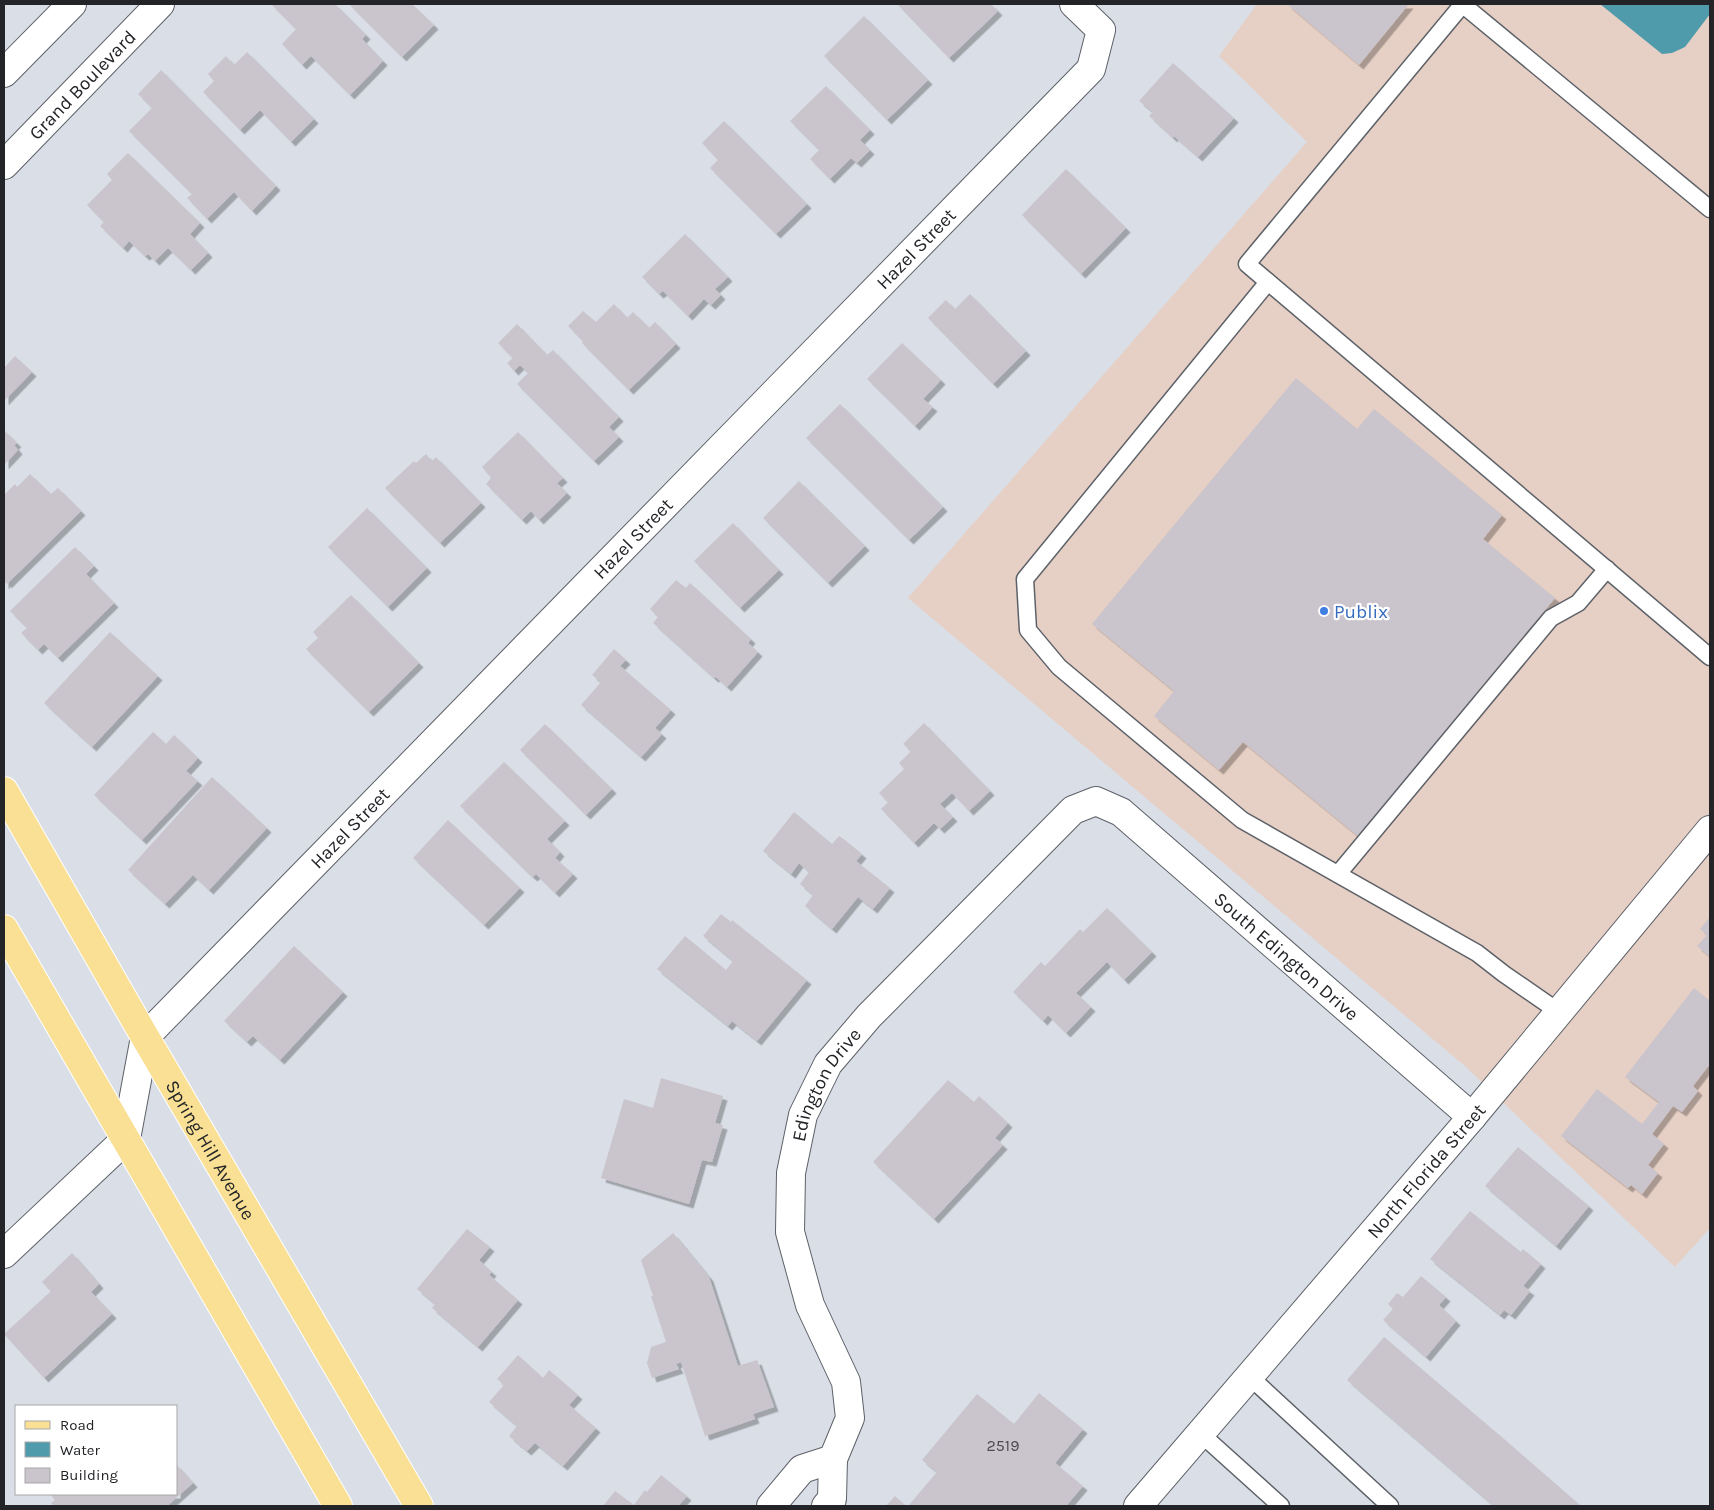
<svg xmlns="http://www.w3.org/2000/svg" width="1714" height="1510" font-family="Karla,sans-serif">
<defs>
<filter id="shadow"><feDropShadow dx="4.5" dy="4.5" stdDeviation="0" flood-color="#0004"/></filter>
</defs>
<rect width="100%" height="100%" fill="#dadfe7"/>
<polygon fill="#e6cfc4" points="1257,4 1710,4 1710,1228 1675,1267 1466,1067 908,598 1307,142 1219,56"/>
<polygon fill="#4f9bab" points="1600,4 1710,4 1710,14 1685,47 1672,53 1662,54"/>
<g fill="#cac4cc" filter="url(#shadow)">
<polygon points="271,4 335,4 366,35 362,39 383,61 350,95 311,56 302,65 282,44 296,29"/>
<polygon points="349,4 412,4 434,25 402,57"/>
<polygon points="897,4 991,4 998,11 949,58"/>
<polygon points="1287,4 1409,4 1359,65"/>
<polygon points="864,16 928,80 887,120 824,56"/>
<polygon points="247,52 314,119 291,142 260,110 240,130 203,92 214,81 208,74 226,56 234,65"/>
<polygon points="1173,63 1234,118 1198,157 1174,136 1173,138 1149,116 1153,112 1139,101"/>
<polygon points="161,70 276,186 252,211 234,192 207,219 187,198 192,194 129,131 152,108 138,94"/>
<polygon points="826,86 870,130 860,140 870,150 857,163 851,158 830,179 810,159 819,150 790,121"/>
<polygon points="724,121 807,204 776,234 710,168 718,160 702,143"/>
<polygon points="128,153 200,223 190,234 208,253 191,270 168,248 155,261 148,254 145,256 129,241 123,248 100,226 104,222 87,205 112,180 107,174"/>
<polygon points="1066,169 1126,228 1081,274 1022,215"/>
<polygon points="685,234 728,277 715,289 721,295 711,305 704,299 688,316 663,291 659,294 642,277"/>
<polygon points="970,294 1026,351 993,384 928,318 946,300 955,309"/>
<polygon points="614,304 627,318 633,312 649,328 655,322 676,344 629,390 582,343 583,341 568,326 583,311 596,322"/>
<polygon points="517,324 547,355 553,350 619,417 609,427 619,437 594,461 517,384 528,373 520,365 514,371 507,363 513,358 498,343"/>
<polygon points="902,343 941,380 923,399 933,407 915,426 867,379"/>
<polygon points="15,356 32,372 4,401 4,368"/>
<polygon points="1296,378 1357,429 1374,409 1502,515 1483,539 1555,598 1358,836 1243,742 1219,770 1154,716 1174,691 1092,624"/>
<polygon points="840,404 943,507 909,540 806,438"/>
<polygon points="4,430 17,443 14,445 18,450 4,465"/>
<polygon points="518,432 563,478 557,483 567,493 539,520 531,511 522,520 486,484 491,478 482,467"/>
<polygon points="426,454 432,461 436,457 481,503 440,543 385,488 414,461 416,463"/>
<polygon points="30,474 51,494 58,488 81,511 7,584 6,582 4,585 4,495 15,484 17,487"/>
<polygon points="799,481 865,546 828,583 763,518"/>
<polygon points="367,508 427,568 388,607 328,547"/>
<polygon points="733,523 779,570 740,608 694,561"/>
<polygon points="75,547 94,566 86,574 114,603 58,658 44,644 38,650 21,633 27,628 10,611"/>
<polygon points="676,580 686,588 690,583 751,639 748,643 758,652 727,687 716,677 714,678 653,623 658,617 650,609"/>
<polygon points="351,595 419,663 369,712 306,649 318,638 313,632"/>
<polygon points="110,632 158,676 92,747 44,703"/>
<polygon points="614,649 626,660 620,666 671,710 655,728 662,734 641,757 581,705 601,682 592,675"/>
<polygon points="924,723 990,791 969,811 952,793 940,804 953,817 940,829 934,823 914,843 881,809 888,802 879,793 904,769 899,763 911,751 903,744"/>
<polygon points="545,724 612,789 586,815 520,750"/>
<polygon points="153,732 166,744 174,735 198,758 186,771 198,781 142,840 94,795"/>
<polygon points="504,762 565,821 547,839 560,852 555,858 573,874 555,893 536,874 533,877 525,870 460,806"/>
<polygon points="212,777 267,828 209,890 193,875 165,904 128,870"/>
<polygon points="794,812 832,844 839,836 845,840 862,854 856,861 890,888 873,909 858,897 832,929 805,906 813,895 800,884 809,872 799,863 791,874 763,851"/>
<polygon points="448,820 520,888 484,925 413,858"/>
<polygon points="1107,908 1152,952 1124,980 1107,962 1076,993 1091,1007 1066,1033 1048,1015 1043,1021 1013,992 1041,962 1045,966 1080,929 1083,932"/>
<polygon points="721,914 731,922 732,920 807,980 757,1041 732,1021 728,1026 657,969 685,936 726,970 733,961 703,936"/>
<polygon points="1710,917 1710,957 1697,946 1707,935 1700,929"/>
<polygon points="294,946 343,992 280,1060 253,1036 247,1042 224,1021"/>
<polygon points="1694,988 1710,1001 1710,1064 1693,1086 1698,1091 1682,1112 1673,1106 1652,1134 1664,1144 1648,1165 1658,1173 1642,1194 1631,1185 1628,1188 1561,1136 1597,1089 1642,1124 1659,1102 1625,1077"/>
<polygon points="661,1078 723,1096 715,1123 723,1125 712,1162 702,1160 689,1204 601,1178 624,1099 653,1108"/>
<polygon points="948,1080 974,1102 979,1096 1008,1123 995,1138 1003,1145 934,1219 873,1162"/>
<polygon points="1518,1147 1589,1206 1556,1246 1485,1186"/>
<polygon points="1470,1211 1521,1252 1523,1249 1541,1264 1523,1286 1530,1291 1511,1315 1504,1310 1500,1315 1430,1259"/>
<polygon points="467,1229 490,1247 479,1260 492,1272 489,1275 518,1300 478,1347 432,1308 435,1304 417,1289"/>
<polygon points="673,1233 709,1277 738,1366 757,1360 774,1407 753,1414 755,1419 705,1436 681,1362 676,1364 679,1369 652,1378 647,1363 651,1347 666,1342 651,1296 653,1296 641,1260"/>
<polygon points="72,1253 99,1284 91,1292 112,1314 44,1378 4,1334 51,1291 42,1282"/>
<polygon points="1421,1276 1446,1297 1439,1305 1456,1321 1426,1357 1383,1320 1393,1309 1388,1304 1397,1293 1403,1297"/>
<polygon points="1384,1337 1504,1439 1581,1506 1494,1506 1419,1442 1347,1380"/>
<polygon points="518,1355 543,1378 549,1370 578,1395 569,1405 596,1428 563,1466 535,1443 527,1451 516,1442 509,1436 517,1426 489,1402 504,1385 497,1379"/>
<polygon points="1039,1393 1083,1429 1055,1463 1083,1486 1066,1506 908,1506 937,1472 922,1460 977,1394 1014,1424"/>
<polygon points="176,1464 193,1483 167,1506 54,1506 51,1503 55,1500 50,1494 176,1494"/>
<polygon points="661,1475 687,1496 678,1506 603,1506 615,1491 634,1505 645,1490 647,1492"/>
<polygon points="895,1496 906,1506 886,1506"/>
</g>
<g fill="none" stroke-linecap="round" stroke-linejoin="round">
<defs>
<g id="lane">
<polyline points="1462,4 1710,209"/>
<polyline points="1463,4 1247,264 1710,657"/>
<polyline points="1268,282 1025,579 1028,630 1059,667 1242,820 1477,953 1504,974 1559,1012"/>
<polyline points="1338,874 1551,618 1578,603 1607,569"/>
<polyline points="1249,1376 1390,1506"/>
<polyline points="1200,1433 1281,1506"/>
</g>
<g id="street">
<polyline points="4,73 72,4"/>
<path id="s1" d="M 4,165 L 160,4"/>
<path id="s2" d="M 4,1254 L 126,1139 L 145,1037 L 1091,69 L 1101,30 L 1074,4"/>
<polyline points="771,1506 802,1469 833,1459"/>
<path id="s3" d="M 826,1506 L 832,1499 L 833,1459 L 850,1418 L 846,1382 L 810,1305 L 790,1232 L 791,1173 L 803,1115 L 828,1064 L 869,1016 L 1073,810 L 1096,801 L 1121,812 L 1472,1117"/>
</g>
<g id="secondary">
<path id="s4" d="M 1138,1506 L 1472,1117 L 1710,830"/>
</g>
<g id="primary">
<path id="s5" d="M 4,791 L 145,1037 L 419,1506"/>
<polyline points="4,929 338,1506"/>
</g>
</defs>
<use href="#lane" stroke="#5d6168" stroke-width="19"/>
<use href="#street" stroke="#5d6168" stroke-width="30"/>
<use href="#secondary" stroke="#5d6168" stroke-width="30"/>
<use href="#primary" stroke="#fff" stroke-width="30"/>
<use href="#lane" stroke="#fff" stroke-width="16"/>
<use href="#street" stroke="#fff" stroke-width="28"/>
<use href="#secondary" stroke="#fff" stroke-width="28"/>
<use href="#primary" stroke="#fae094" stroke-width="28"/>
</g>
<circle fill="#3f7fe0" stroke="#fff" stroke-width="2" cx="1324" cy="611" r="5"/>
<g text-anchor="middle" stroke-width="4.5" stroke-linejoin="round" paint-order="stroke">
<g font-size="16" fill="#4c4c50">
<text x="1003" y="1451">2519</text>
</g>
<g font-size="19" fill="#222427" stroke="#fff">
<text dy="7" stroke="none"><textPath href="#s1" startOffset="112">Grand Boulevard</textPath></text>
<text dy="7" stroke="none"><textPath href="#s2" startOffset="1374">Hazel Street</textPath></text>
<text dy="7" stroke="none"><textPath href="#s2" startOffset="969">Hazel Street</textPath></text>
<text dy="7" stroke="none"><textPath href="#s2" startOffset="564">Hazel Street</textPath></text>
<text dy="7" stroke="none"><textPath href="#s3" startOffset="1090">South Edington Drive</textPath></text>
<text dy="7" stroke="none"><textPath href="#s3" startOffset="446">Edington Drive</textPath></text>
<text dy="7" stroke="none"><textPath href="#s5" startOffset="414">Spring Hill Avenue</textPath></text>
<text dy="7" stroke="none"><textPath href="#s4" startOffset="442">North Florida Street</textPath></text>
</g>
<g font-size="19" fill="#366cbe" stroke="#fff" text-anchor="start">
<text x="1334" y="618">Publix</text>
</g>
</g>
<rect width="1714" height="1510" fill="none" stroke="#222427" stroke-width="10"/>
<rect x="15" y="1405" width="162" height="90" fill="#ffffff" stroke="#a7a7a9"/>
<rect x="25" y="1421" width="25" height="8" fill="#fae094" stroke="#a7a7a9"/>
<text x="60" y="1430" font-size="15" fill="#222427">Road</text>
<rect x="25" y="1442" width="25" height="15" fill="#4f9bab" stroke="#a7a7a9"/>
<text x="60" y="1455" font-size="15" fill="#222427">Water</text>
<rect x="25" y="1468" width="25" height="15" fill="#cac4cc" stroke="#a7a7a9"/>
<text x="60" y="1480" font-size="15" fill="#222427">Building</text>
</svg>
